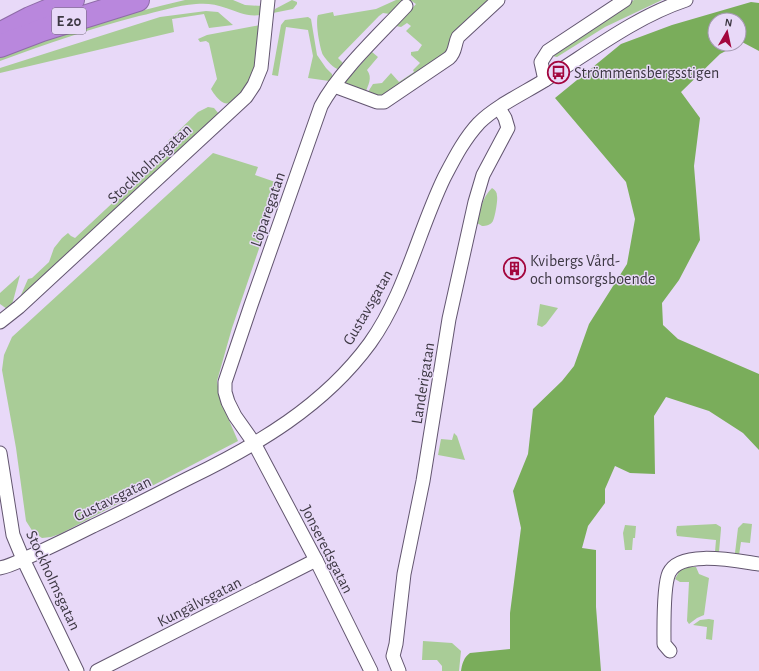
<svg xmlns="http://www.w3.org/2000/svg" width="759" height="671" font-family="'Alegreya Sans',sans-serif">
<rect width="100%" height="100%" fill="#e8d9f8"/>
<g fill="#a9cc97">
<path d="M 185,0 L 233,0 L 245,5 L 262,6 L 261,15 C 247,17 238,12 226,8 C 216,4 206,3 196,4 C 177,5 158,12 139,16 C 92,28 46,44 0,61 L 0,57 C 61,33 121,15 185,0 Z"/>
<polygon points="292,0 297,2 297,4 293,9 273,13 275,9"/>
<path d="M 396,0 L 406,0 L 390,14 L 383,13 L 379,16 L 338,58 L 344,64 L 340,70 C 333,68 327,61 323,55 C 320,49 315,22 318,15 L 333,12 L 334,16 L 376,9 Z"/>
<polygon points="410,0 494,0 447,55 387,97 366,95 373,84 382,83 391,73 399,82 414,72 413,70 420,63 411,55 411,52 418,51 422,45 406,31 411,26 407,23 401,27 396,26 416,4"/>
<polygon points="634,0 662,0 605,27 557,57 552,56 614,12"/>
<polygon points="206,11 218,12 233,25 209,28 204,14 172,19 174,32 0,73 0,68 160,17"/>
<polygon points="308,17 311,19 317,55 326,68 332,74 332,78 329,81 308,78 313,56 308,30 286,27 278,76 272,75 281,25 285,20"/>
<path d="M 260,25 C 259,36 259,48 258,59 C 256,70 238,108 224,103 C 218,100 214,94 211,89 L 217,79 L 209,43 L 206,41 L 200,42 L 198,39 L 207,35 Z"/>
<path d="M 372,52 L 378,57 L 367,70 C 373,78 368,85 365,94 L 345,83 L 345,82 Z"/>
<polygon points="208,107 214,108 219,114 24,295 21,295 28,279 32,278 49,262 54,248 62,238 68,233 71,236 75,238 168,151 167,150 171,146 168,141 198,112"/>
<polygon points="213,153 258,167 255,175 281,184 232,328 217,381 221,402 238,441 60,534 51,537 42,538 33,532 26,521 16,448 2,370 4,355 12,337"/>
<path d="M 492,188 C 495,190 497,192 497,196 C 498,200 495,217 493,221 C 491,225 486,226 482,226 L 477,223 C 480,210 482,198 492,188 Z"/>
<polygon points="20,275 13,301 11,306 7,309 0,304 0,293"/>
<polygon points="540,304 558,308 546,324 542,327 537,325"/>
<polygon points="454,433 457,436 465,460 438,455 441,439 452,440"/>
<polygon points="743,523 752,524 750,543 741,542 739,555 735,553 738,528"/>
<polygon points="716,524 721,527 721,529 719,552 715,552 716,540 677,536 676,531 677,526"/>
<polygon points="625,525 636,526 635,538 633,538 632,550 625,550 623,533"/>
<polygon points="689,567 696,567 699,574 709,578 704,615 697,618 689,624 687,621 689,582 680,582 675,579 680,570"/>
<polygon points="709,619 714,620 712,640 706,639 707,627 693,625 700,620"/>
<polygon points="423,641 452,643 461,651 459,671 442,671 442,666 437,660 422,660"/>
</g>
<path fill="#7aad5b" d="M 751,2 L 759,3 L 759,51 L 742,42 L 739,44 L 739,20 L 715,20 L 715,44 L 739,44 L 720,54 L 681,92 L 700,118 L 694,166 L 700,240 L 679,280 L 662,303 L 663,325 L 678,339 L 759,374 L 759,450 L 743,433 L 709,411 L 666,397 L 654,416 L 655,474 L 630,473 L 615,466 L 605,489 L 605,503 L 588,526 L 582,548 L 596,550 L 596,607 L 601,671 L 461,671 C 462,664 464,657 470,653 L 510,649 L 510,613 L 521,528 L 513,491 L 528,454 L 533,409 L 562,381 L 574,366 L 589,324 L 627,264 L 635,219 L 626,182 L 555,98 L 621,44 L 672,25 Z"/>
<g fill="none" stroke-linecap="round" stroke-linejoin="round">
<defs>
<g id="minor">
<polyline points="545,80 541,62 548,51 625,0"/>
<path d="M 334,86 L 377,102 L 384,102 L 449,58 C 456,52 454,45 458,37 L 498,0"/>
<polyline points="0,322 19,307 246,97 254,85 261,68 268,0"/>
<polyline points="0,453 13,535 23,559 77,671"/>
<path d="M 0,568 C 10,566 17,562 26,558 C 49,548 71,537 93,526 C 125,511 157,494 189,478 C 257,445 324,406 370,343 C 405,294 418,232 444,178 C 454,159 464,139 479,123 C 496,106 524,93 545,80 C 590,52 635,17 686,0"/>
<path d="M 670,651 L 664,644 C 664,628 663,586 669,573 C 680,549 737,561 759,564"/>
<polyline points="97,671 316,560"/>
<path d="M 371,671 L 316,560 L 254,443 L 235,416 L 228,402 L 225,392 L 225,382 L 251,305 L 321,106 C 340,71 378,36 406,6"/>
<polyline points="399,671 393,656 396,644 404,574 423,481 449,319 475,202 483,175 508,128 505,118 499,108"/>
</g>
<g id="motorway">
<polyline points="3,32 30,18 73,0"/>
<polyline points="0,46 42,30 138,0"/>
</g>
</defs>
<use href="#minor" stroke="#635670" stroke-width="15"/>
<use href="#motorway" stroke="#8e6ba7" stroke-width="24"/>
<use href="#minor" stroke="#fff" stroke-width="13"/>
<use href="#motorway" stroke="#b987dd" stroke-width="22"/>
</g>
<defs>
<symbol id="bus-ring" viewBox="-11 -11 22 22"><circle r="9.5" fill="#e8d9f8" stroke="#a3063d" stroke-width="1.5"/><path d="M-5-6H5V4H4V6H2V4H-2V6H-4V4H-5ZM-3.5-4V0h7V-4ZM-3.5 1.2v1.5H-2V1.2ZM2 1.2v1.5H3.5V1.2Z" fill="#a3063d"/></symbol>
<symbol id="building-ring" viewBox="-11 -11 22 22"><circle r="9.5" fill="#e8d9f8" stroke="#a3063d" stroke-width="1.5"/><path d="M-4-6H4V6H1V3H-1V6H-4ZM-2.5-4.3h1.7v1.8h-1.7ZM.8-4.3h1.7v1.8H.8ZM-2.5-1h1.7V.8h-1.7ZM.8-1h1.7V.8H.8Z" fill="#a3063d"/></symbol>
</defs>
<g fill-rule="evenodd">
<use href="#bus-ring" x="546" y="60" width="25" height="25"/>
<use href="#building-ring" x="502" y="256" width="25" height="25"/>
</g>
<g text-anchor="middle" stroke-width="3" stroke-linejoin="round" paint-order="stroke">
<rect fill="#e8d9f8" stroke="#706879" stroke-width="1" x="52" y="8" width="34" height="26" rx="3"/>
<g font-size="15" font-weight="bold" fill="#3d3843">
<text x="69" y="26">E 20</text>
</g>
<g font-size="16" fill="#3d3843" stroke="#e8d9f8" text-anchor="start">
<text x="574" y="78">Strömmensbergsstigen</text>
<text x="530" y="266">Kvibergs Vård-<tspan x="530" dy="18">och omsorgsboende</tspan></text>
</g>
<g font-size="16" fill="#3d3843" stroke="#e8d9f8">
<text transform="translate(149 163) rotate(-43)" y="6">Stockholmsgatan</text>
<text transform="translate(267 209) rotate(-71)" y="6">Löparegatan</text>
<text transform="translate(367 307) rotate(-60)" y="6">Gustavsgatan</text>
<text transform="translate(422 383) rotate(-81)" y="6">Landerigatan</text>
<text transform="translate(112 498) rotate(-26)" y="6">Gustavsgatan</text>
<text transform="translate(328 549) rotate(63)" y="6">Jonseredsgatan</text>
<text transform="translate(54 580) rotate(65)" y="6">Stockholmsgatan</text>
<text transform="translate(199 601) rotate(-27)" y="6">Kungälvsgatan</text>
</g>
</g>
<g transform="translate(727 32) rotate(9)"><circle r="19" fill="#e8d9f8" stroke="#a499b0"/>
<path d="M0-3L7 15L0 10L-7 15Z" fill="#a3063d"/>
<text y="-6" font-size="11" font-weight="bold" text-anchor="middle" fill="#3d3843">N</text>
</g>
</svg>
